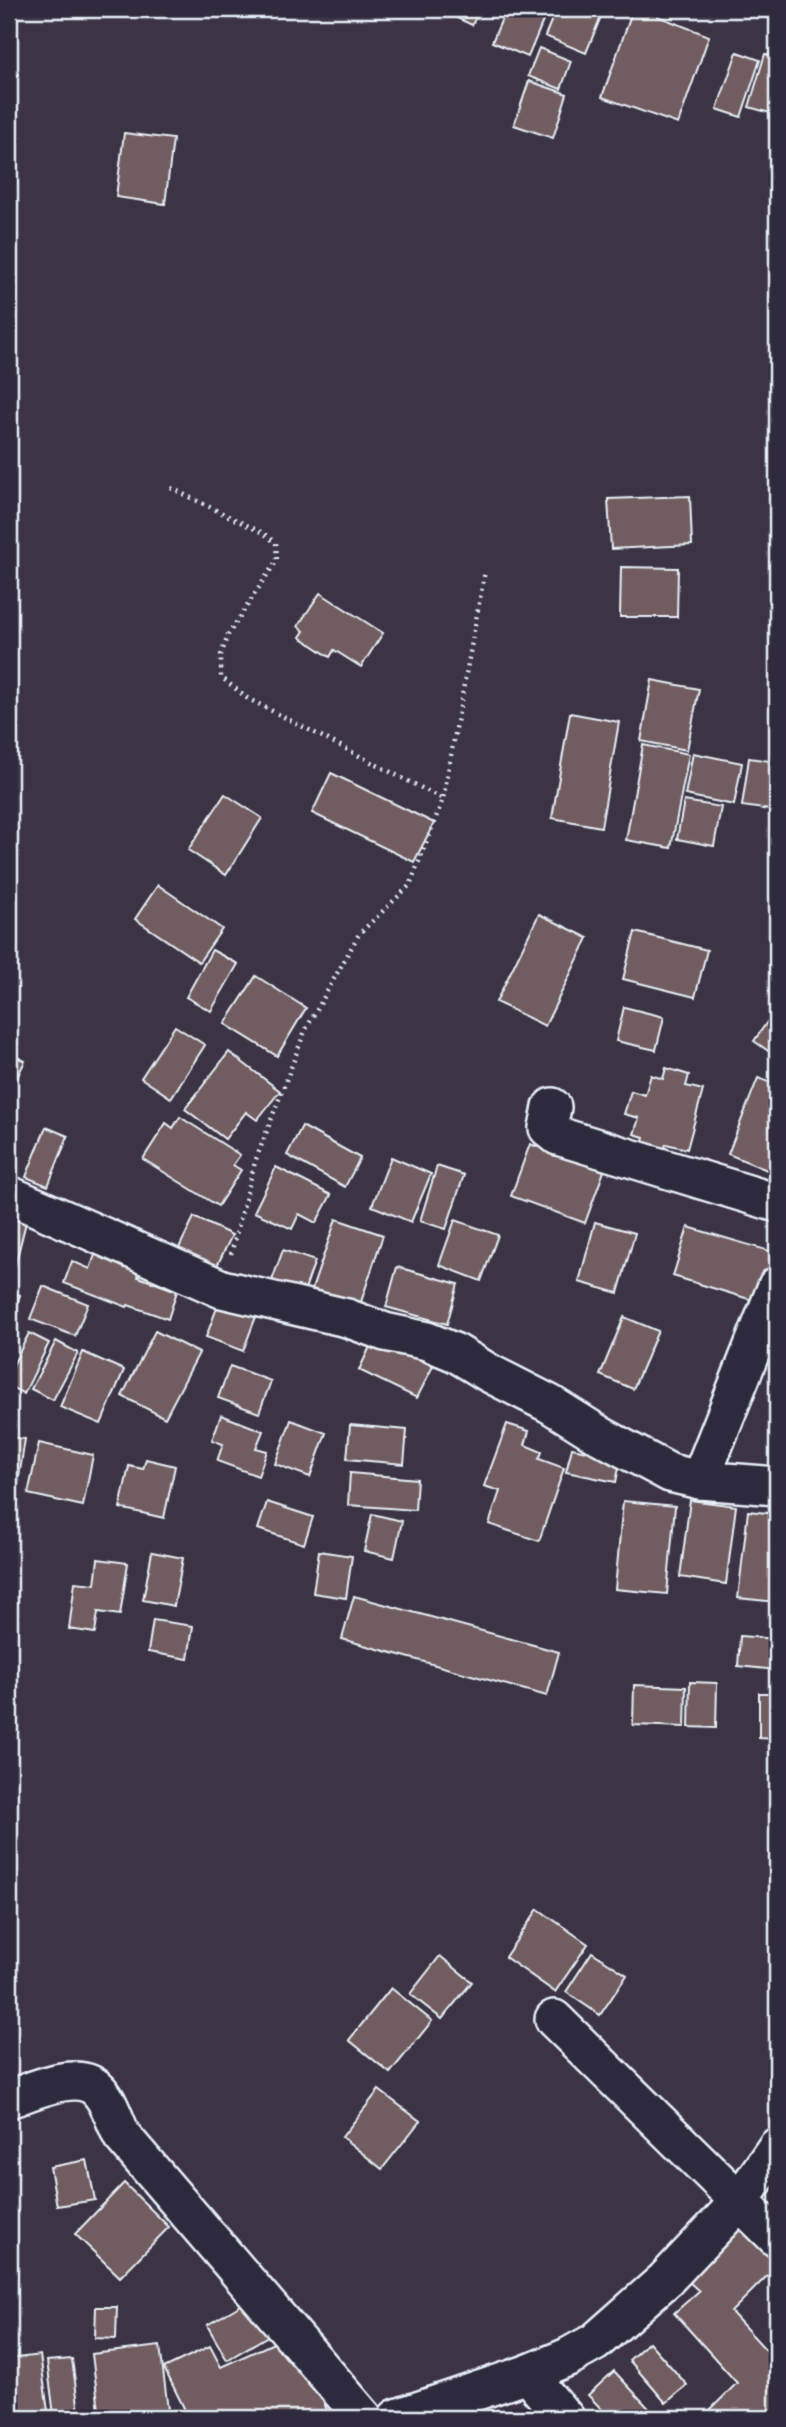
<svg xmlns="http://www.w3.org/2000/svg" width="786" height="2427" font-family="Pangolin,sans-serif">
<rect width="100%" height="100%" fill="#3c3444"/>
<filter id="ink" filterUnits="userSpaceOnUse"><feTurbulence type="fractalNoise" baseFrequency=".0143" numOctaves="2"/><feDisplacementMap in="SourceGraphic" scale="14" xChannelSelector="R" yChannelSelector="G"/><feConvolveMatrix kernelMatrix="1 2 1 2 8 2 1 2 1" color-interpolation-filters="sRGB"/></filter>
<g filter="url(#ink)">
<g fill="#715c5f" stroke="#e8f1f8" stroke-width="2">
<polygon points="438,9 480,9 472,25"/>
<polygon points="506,9 548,9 528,57 492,42"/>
<polygon points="556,9 604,9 586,53 545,36"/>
<polygon points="633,9 659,9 657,16 709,36 678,124 602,97"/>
<polygon points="539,48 571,61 561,89 528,76"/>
<polygon points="737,52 760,60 741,117 717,109"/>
<polygon points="765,54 777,57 777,115 749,107"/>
<polygon points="529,81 567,94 553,138 514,125"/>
<polygon points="124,133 173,139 165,204 116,197"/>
<polygon points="690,496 692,545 611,549 608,499"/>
<polygon points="621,567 678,568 677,617 620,617"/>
<polygon points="320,593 383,633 361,667 334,650 330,657 300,637 304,631 298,626"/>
<polygon points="9,595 15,598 9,612"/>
<polygon points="652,680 699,689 687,750 641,741"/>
<polygon points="570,713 619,722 601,827 552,818"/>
<polygon points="643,745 689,754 671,848 626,840"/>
<polygon points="693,753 742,763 734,805 685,795"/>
<polygon points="749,758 777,762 777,811 742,806"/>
<polygon points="331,773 434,823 414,862 312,813"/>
<polygon points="225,794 262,818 226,875 188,850"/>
<polygon points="684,801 721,807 714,846 677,839"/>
<polygon points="158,885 222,929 199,962 135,919"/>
<polygon points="539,914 588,938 545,1026 496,1002"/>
<polygon points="635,932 707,950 695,997 623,979"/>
<polygon points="212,950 238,964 211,1011 186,997"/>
<polygon points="256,976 306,1008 277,1056 225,1024"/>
<polygon points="624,1007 664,1017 656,1050 616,1041"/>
<polygon points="769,1019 777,1024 777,1057 754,1041"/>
<polygon points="175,1026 205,1045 171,1098 141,1078"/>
<polygon points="229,1052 280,1091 257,1120 246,1112 225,1139 185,1109"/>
<polygon points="9,1053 25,1061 9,1094"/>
<polygon points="666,1068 689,1075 686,1086 703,1090 687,1149 666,1144 661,1164 638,1157 644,1137 634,1134 639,1118 624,1114 631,1091 645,1095 651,1075 663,1079"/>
<polygon points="758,1078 777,1085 777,1174 728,1154"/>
<polygon points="180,1117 240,1155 233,1165 241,1170 218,1206 143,1159 166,1123 173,1128"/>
<polygon points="302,1126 360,1158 345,1187 287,1155"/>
<polygon points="46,1127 68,1136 48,1186 26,1177"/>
<polygon points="530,1144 604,1171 585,1223 511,1196"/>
<polygon points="391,1157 431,1174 411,1222 372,1206"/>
<polygon points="437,1166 464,1175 446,1229 420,1221"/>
<polygon points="276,1167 331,1195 316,1223 299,1214 292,1229 254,1212"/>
<polygon points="194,1217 232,1235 214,1272 176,1254"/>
<polygon points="9,1218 26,1222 10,1286 9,1285"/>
<polygon points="336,1219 383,1235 360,1305 312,1289"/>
<polygon points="455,1220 498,1235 481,1281 439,1265"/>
<polygon points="595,1222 635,1233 618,1293 579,1282"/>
<polygon points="688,1227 776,1253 762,1303 673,1276"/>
<polygon points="283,1250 315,1261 301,1300 269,1289"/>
<polygon points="96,1252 141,1268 138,1277 177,1291 168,1319 128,1305 127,1307 64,1283 72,1261 90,1269"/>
<polygon points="397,1267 458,1284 447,1324 386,1307"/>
<polygon points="43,1286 88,1304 75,1336 30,1319"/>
<polygon points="9,1292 20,1295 14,1313 18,1314 11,1336 9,1335"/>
<polygon points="221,1297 258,1311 243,1351 206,1337"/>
<polygon points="624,1317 658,1331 633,1389 600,1375"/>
<polygon points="155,1331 199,1353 165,1418 122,1396"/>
<polygon points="29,1333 49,1343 24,1394 9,1386 9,1373"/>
<polygon points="374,1338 433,1366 417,1398 359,1370"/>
<polygon points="56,1341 78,1353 53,1400 31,1389"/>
<polygon points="83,1352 124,1370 101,1424 60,1407"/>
<polygon points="230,1366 271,1381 259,1413 218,1398"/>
<polygon points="221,1415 263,1431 256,1448 267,1451 258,1476 217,1461 223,1444 212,1440"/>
<polygon points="291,1420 326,1433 310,1477 275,1464"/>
<polygon points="507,1424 529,1431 525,1445 542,1452 539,1459 564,1468 539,1541 489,1524 500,1491 484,1486"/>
<polygon points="350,1425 407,1430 404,1464 347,1459"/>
<polygon points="9,1437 25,1439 16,1496 9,1495"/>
<polygon points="39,1443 93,1455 83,1506 28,1494"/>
<polygon points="572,1448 621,1458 616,1482 566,1472"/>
<polygon points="146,1459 175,1466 164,1518 120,1508 129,1466 143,1469"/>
<polygon points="350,1473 417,1479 415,1510 348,1505"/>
<polygon points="690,1500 736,1506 726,1584 680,1577"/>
<polygon points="623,1501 675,1506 667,1594 615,1589"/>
<polygon points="267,1502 313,1517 304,1544 258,1529"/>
<polygon points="748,1511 777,1514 777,1602 738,1598"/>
<polygon points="372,1514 402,1521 394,1558 364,1551"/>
<polygon points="319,1551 352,1556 346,1598 313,1593"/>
<polygon points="152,1552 183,1558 174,1606 143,1600"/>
<polygon points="98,1559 128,1563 120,1615 98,1612 95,1633 69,1629 75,1582 95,1584"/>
<polygon points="354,1596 559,1652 547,1696 342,1639"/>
<polygon points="153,1620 193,1626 188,1659 148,1652"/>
<polygon points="740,1636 777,1639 777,1670 738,1666"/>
<polygon points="690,1682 717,1683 716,1728 689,1727"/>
<polygon points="634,1685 686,1687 685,1727 633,1725"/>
<polygon points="759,1693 777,1693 777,1739 759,1738"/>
<polygon points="538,1909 588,1944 555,1992 505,1957"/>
<polygon points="592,1952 627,1975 600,2015 566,1992"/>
<polygon points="440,1956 472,1982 442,2019 410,1994"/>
<polygon points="391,1988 432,2021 390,2073 349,2040"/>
<polygon points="379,2090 420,2121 382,2169 342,2137"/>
<polygon points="87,2160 95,2200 57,2206 50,2167"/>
<polygon points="124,2183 169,2227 120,2277 75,2234"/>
<polygon points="745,2224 777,2256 777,2266 731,2312 777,2362 777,2418 702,2418 737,2383 674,2313 699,2291 688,2281"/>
<polygon points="253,2298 273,2333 227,2360 207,2325"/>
<polygon points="96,2307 117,2307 116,2339 95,2338"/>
<polygon points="291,2335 331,2418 236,2418 234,2413 223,2418 189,2418 164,2368 210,2346 221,2367"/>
<polygon points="649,2342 687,2385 666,2403 629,2360"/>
<polygon points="160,2346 169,2418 100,2418 92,2354"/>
<polygon points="40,2355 49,2418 9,2418 9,2359"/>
<polygon points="72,2359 79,2412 54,2415 47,2361"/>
<polygon points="614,2371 658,2418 610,2418 588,2395"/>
</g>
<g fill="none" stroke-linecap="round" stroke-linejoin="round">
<defs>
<g id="minor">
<polyline points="552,1107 548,1128 558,1136 777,1203"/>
<polyline points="9,1195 222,1289 347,1318 385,1332 427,1341 456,1353 489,1373 550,1404 601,1436 670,1473 700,1480 777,1486"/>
<polyline points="700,1480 777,1286"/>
<polyline points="554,2019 777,2238"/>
<path d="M 9,2099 C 32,2091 81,2067 100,2092 C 110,2103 115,2122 122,2136 L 364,2418"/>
<polyline points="527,2374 565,2418"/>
<polyline points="397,2418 527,2374 568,2357 595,2342 665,2280 739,2202 777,2147"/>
</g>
</defs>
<use href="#minor" stroke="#e8f1f8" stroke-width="42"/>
<g stroke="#e8f1f8" stroke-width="4.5" stroke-dasharray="2 5" stroke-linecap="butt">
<polyline points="171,488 263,533 276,543 277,560 228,635 221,655 221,677 247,698 443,799"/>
<polyline points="231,1254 255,1162 305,1031 359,934 410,885 443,799 485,571"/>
</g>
<use href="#minor" stroke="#2f2a3d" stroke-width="37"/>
</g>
</g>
<rect width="786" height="2427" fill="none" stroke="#2f2a3d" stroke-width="35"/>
<rect x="18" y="18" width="751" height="2392" fill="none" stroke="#e8f1f8" stroke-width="2.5" filter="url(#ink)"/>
</svg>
